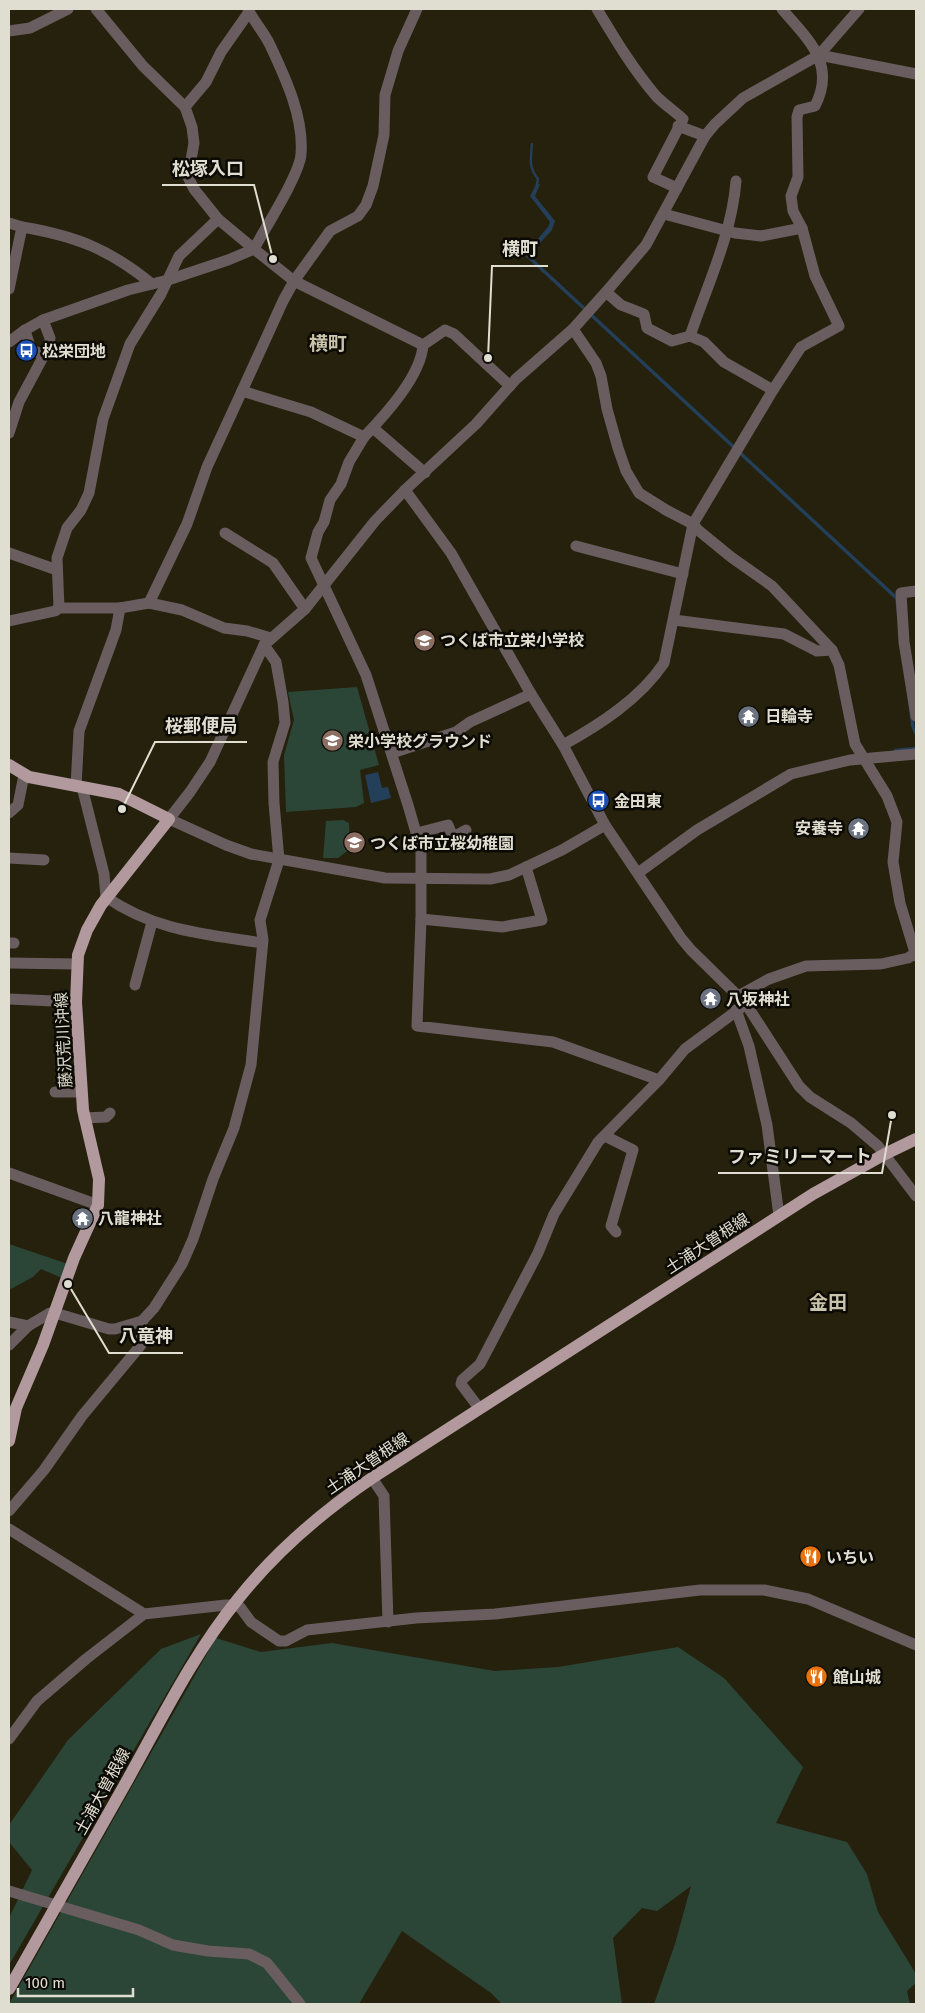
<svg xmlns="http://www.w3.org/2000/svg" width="925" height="2013" font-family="'Fira Sans','Noto Sans JP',sans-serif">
<rect width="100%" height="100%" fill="#25210c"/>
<g fill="#2b4637">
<polygon points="357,687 379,765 360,770 364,803 356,807 286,812 284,755 294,720 288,692"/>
<polygon points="343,820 349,823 350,849 338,858 323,858 326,821"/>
<polygon points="9,1244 68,1264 62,1278 41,1269 33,1277 9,1290"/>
<polygon points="201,1634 9,1965 9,1918 32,1870 9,1842 9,1825 68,1740 161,1649"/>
<polygon points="216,1638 261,1652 332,1643 495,1671 558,1667 678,1647 724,1678 803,1767 776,1823 847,1842 867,1874 878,1912 916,1974 916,1983 907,1991 910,2004 654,2004 675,1944 691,1886 657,1911 642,1908 613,1938 622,2004 502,2004 491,1993 402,1931 359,2004 9,2004"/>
</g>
<g fill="#243f59">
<polygon points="540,184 535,196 555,221 552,230 529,255 899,598 916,738 911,726 895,599 524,255 548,227 550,222 530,196 536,185"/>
<polygon points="378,772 382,788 388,787 391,798 371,803 365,775"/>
</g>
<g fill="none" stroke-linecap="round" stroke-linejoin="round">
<g stroke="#243f59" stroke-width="2.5">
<path d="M 532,144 C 531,158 528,167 538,179 L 536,188"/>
<polyline points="895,750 916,748"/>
</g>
<g stroke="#695d5f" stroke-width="11">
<path d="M 96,9 L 143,66 L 185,107 L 192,127 L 194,143 L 188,177 L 194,189 L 218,219 L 254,249 C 265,228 300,174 301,154 C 304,117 285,77 270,45 C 264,32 254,22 248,9"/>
<polyline points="417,9 398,51 385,95 384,135 373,186 366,205 358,216 330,231 294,281 283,301 242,391 311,412 364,437 349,462 341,484 330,500 324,522 318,532 311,558 366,675 408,805 421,850 421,919 417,1026 553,1042 659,1080"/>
<path d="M 597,9 C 615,39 633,69 656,96 C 664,104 674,111 683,119 L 653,177 L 677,188"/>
<polyline points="9,31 30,28 68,9"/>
<polyline points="819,55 916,74"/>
<polyline points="185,107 206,82 221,52 249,12"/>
<polyline points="678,126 705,136"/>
<polyline points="664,214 735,233 761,236 802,228"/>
<polyline points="9,223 22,227 9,289"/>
<path d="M 22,227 C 76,236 109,249 152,284"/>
<polyline points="606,292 621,305 644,314 647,328 672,341 690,336 704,342 724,362 773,390"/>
<polyline points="573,329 596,363 601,376 607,409 618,448 626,471 639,493 666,510 693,524 698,530 731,557 772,586 832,650 839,665 855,744 887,796 897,822 893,862 900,903 916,956"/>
<polyline points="25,330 31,350 39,353 43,353"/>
<path d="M 690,336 C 707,286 732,234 736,181"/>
<polyline points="9,342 25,330 43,320 128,290 168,280 228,260 254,249 294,281 423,345 445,330 454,334 510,386"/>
<polyline points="373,428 425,473"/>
<polyline points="9,433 19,402 42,359 43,353 49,348 50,338 43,320"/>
<path d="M 364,437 C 385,415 421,376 423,345"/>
<polyline points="405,490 451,553 531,694 563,745 605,825 681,938 691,950 746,1004 799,1086 810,1097 851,1123 878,1146 916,1196"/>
<polyline points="225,533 273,563 305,609"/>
<polyline points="576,546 683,574"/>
<polyline points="9,553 57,570"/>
<polyline points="916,591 901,593 904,642 916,716"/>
<polyline points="149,603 187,524 207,467 242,391"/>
<polyline points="59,608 57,558 67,528 81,510 89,493 103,419 130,344 161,294 179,256 218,219"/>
<polyline points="674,620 784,634 817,651 832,650"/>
<polyline points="9,621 55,611 59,608 120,608 149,603 182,610 224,628 247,631 271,638"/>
<path d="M 563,745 C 599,725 640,699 664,663 L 693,524 L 773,390 L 801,347 L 839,326 L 815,276 L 802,228 L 793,211 L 791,196 L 798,177 L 797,117 L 799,110 L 815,106 C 837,63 807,39 782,9"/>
<polyline points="392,753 456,732 470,722 531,694"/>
<polyline points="76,786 79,731 116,630 120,608"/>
<path d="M 82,787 L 104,874 L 106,897 C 155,931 205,934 262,943"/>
<polyline points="9,813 18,805 24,775"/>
<polyline points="605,825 562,850 509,875 490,879 385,878 251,854 226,845 169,819 190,792 210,762 264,645 305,609 375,521 405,490 476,424 516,379 573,329 606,292 646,245 705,136 715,124 743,98 819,55 859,9"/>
<polyline points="417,833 448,825 453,837 466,830"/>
<polyline points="9,858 44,860"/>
<polyline points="638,873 697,830 791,774 850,760 916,754"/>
<polyline points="421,919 502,927 542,920 526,867"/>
<polyline points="9,943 14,943"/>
<polyline points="9,963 76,964"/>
<polyline points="135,985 152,922"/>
<polyline points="738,996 769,979 806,966 881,964 908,958 916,953"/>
<polyline points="9,999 76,1002"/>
<polyline points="736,1010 749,1046 767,1125 779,1216"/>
<polyline points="55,1092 81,1092"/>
<polyline points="84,1118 106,1117 110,1113"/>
<polyline points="605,1136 633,1150 611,1226 616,1232"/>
<polyline points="9,1173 98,1205"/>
<polyline points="9,1322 28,1326 50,1313 55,1313 109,1329 115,1329 142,1321 154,1308 182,1264 193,1239 213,1179 234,1128 251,1065 263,940 260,920 279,860 274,803 273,762 285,723 283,702 276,662 264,645"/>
<polyline points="9,1345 28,1326"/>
<polyline points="479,1408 461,1384 462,1380 480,1364 538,1253 554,1214 598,1142 659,1080 685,1049 746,1004"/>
<polyline points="372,1478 384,1496 388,1622"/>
<polyline points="9,1511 44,1470 82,1416 141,1345 142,1321"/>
<polyline points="9,1529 144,1614"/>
<polyline points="9,1739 37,1701 86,1659 144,1614 226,1605 233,1605 240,1607 251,1622 279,1641 286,1641 307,1630 416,1618 495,1614 700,1590 764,1590 808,1599 916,1645"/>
<polyline points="9,1891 139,1930 173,1945 208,1951 249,1954 267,1963 300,2004"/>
</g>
<g stroke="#b1999d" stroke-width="12">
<polyline points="9,765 29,777 119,794 169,819 101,905 87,930 78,955 76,1002 83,1110 99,1179 98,1205 74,1258 43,1345 16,1408 9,1441"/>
<path d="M 9,1989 C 48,1919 88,1849 128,1779 C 162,1718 194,1653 238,1599 C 276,1551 322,1512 372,1478 L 813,1194 L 885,1154 L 916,1139"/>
</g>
</g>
<defs>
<symbol id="bus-disc" viewBox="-11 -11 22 22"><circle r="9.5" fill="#1a4fb4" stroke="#0c0a04"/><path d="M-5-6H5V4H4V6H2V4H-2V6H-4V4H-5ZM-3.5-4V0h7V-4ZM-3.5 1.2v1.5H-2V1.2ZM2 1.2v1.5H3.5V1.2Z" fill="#fff"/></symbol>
<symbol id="school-disc" viewBox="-11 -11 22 22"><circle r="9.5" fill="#8d6e63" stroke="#0c0a04"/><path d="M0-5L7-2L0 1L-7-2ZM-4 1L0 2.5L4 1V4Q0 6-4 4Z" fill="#fff"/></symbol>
<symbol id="temple-disc" viewBox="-11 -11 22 22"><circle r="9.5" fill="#6b7280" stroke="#0c0a04"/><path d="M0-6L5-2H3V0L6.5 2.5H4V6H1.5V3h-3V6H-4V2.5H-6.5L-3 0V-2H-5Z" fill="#fff"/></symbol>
<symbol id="restaurant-disc" viewBox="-11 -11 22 22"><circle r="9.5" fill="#e8710a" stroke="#0c0a04"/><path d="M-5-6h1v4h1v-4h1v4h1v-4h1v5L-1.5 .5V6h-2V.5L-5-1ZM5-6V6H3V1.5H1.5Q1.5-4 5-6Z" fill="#fff"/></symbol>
</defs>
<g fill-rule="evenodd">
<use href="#bus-disc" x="14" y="338" width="25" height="25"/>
<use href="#school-disc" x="412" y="628" width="25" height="25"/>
<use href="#temple-disc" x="736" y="704" width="25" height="25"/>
<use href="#school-disc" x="320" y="728" width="25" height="25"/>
<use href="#bus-disc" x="586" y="788" width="25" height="25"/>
<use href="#temple-disc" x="846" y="816" width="25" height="25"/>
<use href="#school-disc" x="342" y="830" width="25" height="25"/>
<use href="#temple-disc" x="698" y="986" width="25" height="25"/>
<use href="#temple-disc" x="70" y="1206" width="25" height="25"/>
<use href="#restaurant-disc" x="798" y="1544" width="25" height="25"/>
<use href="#restaurant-disc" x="804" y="1664" width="25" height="25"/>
</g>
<g text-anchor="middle" stroke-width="5" stroke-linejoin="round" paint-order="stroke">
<g font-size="16" font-weight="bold" fill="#e0ddd1" stroke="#0c0a04" text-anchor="start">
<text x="42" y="357">松栄団地</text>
<text x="440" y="646">つくば市立栄小学校</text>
<text x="765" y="722">日輪寺</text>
<text x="348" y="747">栄小学校グラウンド</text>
<text x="614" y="807">金田東</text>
<text x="843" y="834" text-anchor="end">安養寺</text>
<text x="370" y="849">つくば市立桜幼稚園</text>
<text x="726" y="1005">八坂神社</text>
<text x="98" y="1224">八龍神社</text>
<text x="826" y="1563">いちい</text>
<text x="833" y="1683">館山城</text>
</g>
<g font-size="16" fill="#e0ddd1" stroke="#0c0a04">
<text transform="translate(63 1040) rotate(-93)" y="6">藤沢荒川沖線</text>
<text transform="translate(707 1243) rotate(-33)" y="6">土浦大曽根線</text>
<text transform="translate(367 1463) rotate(-34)" y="6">土浦大曽根線</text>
<text transform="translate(102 1791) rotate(-61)" y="6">土浦大曽根線</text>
</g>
<g font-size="19" font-weight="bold" fill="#c8c3aa" stroke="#0c0a04">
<text x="328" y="350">横町</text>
<text x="828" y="1309">金田</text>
</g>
</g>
<path fill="none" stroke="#e0ddd1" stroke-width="2" d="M273 259L254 185H162M488 358L492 266H548M122 809L155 742H247M892 1115L882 1173H718M68 1284L109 1353H183"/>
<g fill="#e0ddd1" stroke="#0c0a04" stroke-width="2">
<circle cx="273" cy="259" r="5"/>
<circle cx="488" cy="358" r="5"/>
<circle cx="122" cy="809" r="5"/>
<circle cx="892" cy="1115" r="5"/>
<circle cx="68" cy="1284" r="5"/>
</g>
<g font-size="18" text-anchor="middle" font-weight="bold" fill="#e0ddd1" stroke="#0c0a04" stroke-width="5" stroke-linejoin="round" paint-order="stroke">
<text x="208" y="175">松塚入口</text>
<text x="520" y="255">横町</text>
<text x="201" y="732">桜郵便局</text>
<text x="800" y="1163">ファミリーマート</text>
<text x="146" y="1342">八竜神</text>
</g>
<rect width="925" height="2013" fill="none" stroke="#e0ddd1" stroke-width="20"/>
<path d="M18 1988v8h115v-8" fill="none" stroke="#e0ddd1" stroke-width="2.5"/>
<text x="25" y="1988" font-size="15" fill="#e0ddd1" stroke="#0c0a04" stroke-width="4" paint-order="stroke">100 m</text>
</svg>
